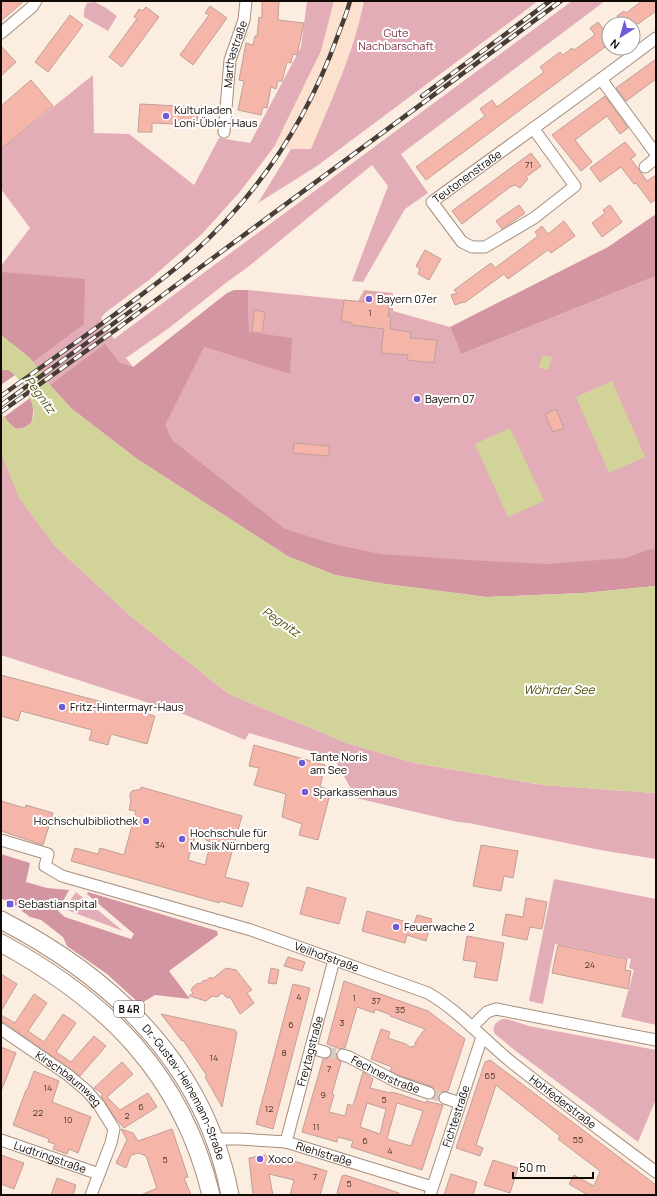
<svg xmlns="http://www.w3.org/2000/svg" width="657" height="1196" font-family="Manrope,sans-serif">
<rect width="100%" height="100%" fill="#fcede1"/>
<polygon fill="#fce1cf" points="334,1 364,1 360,20 338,86 311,149 291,149 274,147 321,51"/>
<g fill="#e3adb7">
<polygon points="307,1 334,1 321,51 274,147 239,193 202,234 149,280 105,313 101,318 114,339 572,1 605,1 401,154 428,193 405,209 363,282 352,281 388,186 372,165 248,267 227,282 169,328 126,358 133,367 204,347 289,373 249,332 248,290 358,301 364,290 393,293 393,311 450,327 461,354 656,276 656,586 335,575 72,409 50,385 30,358 1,335 1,266 30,228 1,189 1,149 93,75 94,133 129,134 194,185 219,138 250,143 301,47"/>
<path d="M 364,1 L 538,1 L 317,166 L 258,203 L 291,149 L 311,149 C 331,101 354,52 364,1 Z"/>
<polygon points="95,2 106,8 117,16 108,31 84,17 84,10 87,3"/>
<polygon points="1,453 54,545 133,618 229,694 347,743 415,763 543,785 656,793 656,859 600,850 469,823 458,822 356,798 334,758 249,733 245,740 186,715 1,655"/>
<polygon points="554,879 656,899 656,1025 621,1017 634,970 629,968 631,959 555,944 543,1004 529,1001"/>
<polygon points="76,892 123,931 64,909"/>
<path d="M 502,1019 L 507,1019 L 529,1026 L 656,1050 L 656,1099 L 638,1142 L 517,1052 L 495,1034 C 491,1027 496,1022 502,1019 Z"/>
</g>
<g fill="#d495a2">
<polygon points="656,214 656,276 461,354 450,327 608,247"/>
<polygon points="1,272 85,279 84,324 33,362 30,358 1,335"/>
<polygon points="234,290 248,290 249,332 292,338 290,374 204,347 165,425 172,440 285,529 333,544 380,554 468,560 546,564 626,558 647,550 656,549 656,586 584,593 487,597 385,584 335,575 289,557 137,459 72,409 50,385 105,344 119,362 133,367 227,293"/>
<polygon points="1,370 9,370 15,375 1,385"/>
<path d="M 30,398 C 34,406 34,414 31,423 L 24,428 L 16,429 L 10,424 L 4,417 Z"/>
<polygon points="1,854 30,863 26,882 47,888 69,890 58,911 65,917 131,939 134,934 87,894 88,892 217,931 218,935 169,971 190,999 155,995 140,1004 107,974 67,946 63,937 41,920 30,917 9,901 1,899"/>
</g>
<g fill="#d1d398">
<path d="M 1,335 L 30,358 L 50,385 L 72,409 L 137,459 L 289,557 L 335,575 L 385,584 L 487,597 L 584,593 L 656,586 L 656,793 L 543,785 L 415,763 L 347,743 L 229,694 L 133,618 L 54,545 L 19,498 L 1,453 L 1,413 L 10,424 L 16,429 L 24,428 L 31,423 C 32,420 34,417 34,414 C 34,402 21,378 10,371 C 7,369 4,370 1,370 Z"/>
<polygon points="543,355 552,357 548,370 539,367"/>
<polygon points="612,381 645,457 609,473 576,397"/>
<polygon points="510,428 544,501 508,517 475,444"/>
</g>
<g fill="#f5b5a8" stroke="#bfa09a" fill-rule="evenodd">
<polygon points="1,1 24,1 1,21"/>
<polygon points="262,1 279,1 278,20 304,23 297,55 293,54 291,63 287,62 282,81 278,81 276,89 271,87 267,108 263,107 261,115 238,110 244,81 239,80 246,43 253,45 255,36 257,36 259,17 262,18"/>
<polygon points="642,1 656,1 656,11 638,24 611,24 619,19 617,16 624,11 626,13"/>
<polygon points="210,6 227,18 193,65 180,55 209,15 205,13"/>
<polygon points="146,7 159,17 122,67 109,57 137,19 134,17 139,9 142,11"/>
<polygon points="70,15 83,25 48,72 35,62"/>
<polygon points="598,22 604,30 609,26 609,44 426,180 416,167 485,116 480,109 492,100 497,107 544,72 540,67 560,52 563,55 572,48 574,50 595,35 590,28"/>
<polygon points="1,46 16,62 1,76"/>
<polygon points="656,59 656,79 626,101 616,88"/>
<polygon points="31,80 53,106 1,149 1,106"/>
<polygon points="605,96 628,128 620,134 607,116 575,140 592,162 581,171 552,135"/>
<polygon points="140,104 198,107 197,125 152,123 152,132 138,132"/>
<polygon points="625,142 636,155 631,159 647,181 656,175 656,199 651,203 636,183 634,184 621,167 600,182 590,168"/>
<polygon points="531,153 541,166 526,177 528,179 520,188 515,185 510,187 462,224 452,211"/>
<polygon points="519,205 525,213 502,229 496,221"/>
<polygon points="610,205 622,222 602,237 592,223 605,213 603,210"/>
<polygon points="564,221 575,236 551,253 548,250 508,279 504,274 464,303 463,302 455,305 451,295 457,293 454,290 491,263 495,268 538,236 535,232 542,226 548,234"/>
<polygon points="425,250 441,259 429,280 418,274 420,269 416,266"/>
<polygon points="365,292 386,294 386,301 390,302 388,316 391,317 390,329 411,332 410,338 437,340 434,363 407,360 408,355 381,353 384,329 352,325 352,323 341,321 344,300 364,302"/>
<polygon points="254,310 265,312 262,333 252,332"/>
<polygon points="556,409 564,428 553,432 545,414"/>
<polygon points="294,443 329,446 329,456 293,453"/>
<polygon points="1,675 155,716 147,744 111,734 108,745 89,740 92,730 21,711 18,721 1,716"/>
<polygon points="254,745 325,765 320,787 331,790 318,840 299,835 302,824 282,817 286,794 254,785 259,768 249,766"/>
<path d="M 141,787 L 242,816 L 225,877 L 249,883 L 242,907 L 220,901 L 219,903 L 71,861 L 75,848 L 98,854 L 100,848 L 124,855 L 136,811 L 129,810 L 131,800 L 130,797 L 130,794 L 132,791 L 141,789 ZM 198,827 L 206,840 L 211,842 L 205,865 L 188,860 Z"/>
<polygon points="1,801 25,808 26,805 53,813 43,845 1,831"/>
<polygon points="481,845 518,851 513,878 504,876 501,891 473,886"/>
<polygon points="307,887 346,898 339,924 300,914"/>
<polygon points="526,898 547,902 542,929 530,927 527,940 502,935 506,914 523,917"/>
<polygon points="367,911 414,924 417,915 432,919 426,941 407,935 405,943 362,931"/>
<polygon points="467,936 504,943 497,981 474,977 477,962 463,960"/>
<polygon points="558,945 627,959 625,970 631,971 628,989 552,973"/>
<polygon points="288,957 305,962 302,971 284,966"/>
<polygon points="226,968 236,970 252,990 247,993 254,1003 240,1014 230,997 227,998 222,993 217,997 212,996 206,1001 189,996 193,993 191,990 193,987 198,983 200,984 204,980 205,981 211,977 212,979"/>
<polygon points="271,968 279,970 276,984 268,983"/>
<polygon points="1,974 17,984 1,1011"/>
<polygon points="344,981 428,1011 465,1039 448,1091 442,1092 435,1090 431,1086 400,1076 390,1071 392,1067 371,1059 381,1029 390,1032 388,1038 406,1044 411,1048 412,1046 414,1047 416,1041 425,1029 390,1016 391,1015 375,1009 374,1013 357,1007 345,1048 340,1049 327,1044"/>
<polygon points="293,984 310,988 273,1129 256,1124"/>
<polygon points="34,994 47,1003 28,1031 44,1042 63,1014 76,1023 56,1052 71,1062 94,1036 106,1046 80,1076 5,1023 1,1022 1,1015 15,1023"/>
<polygon points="161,1014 235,1030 237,1033 222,1107 205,1077 207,1076 183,1040 182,1041"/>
<polygon points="1,1047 16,1053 2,1089 1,1089"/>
<path d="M 331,1049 L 336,1053 L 338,1059 L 341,1062 L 332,1094 L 334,1095 L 329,1112 L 345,1116 L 348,1104 L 353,1106 L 363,1072 L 373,1079 L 370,1088 L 390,1093 L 391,1092 L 399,1094 L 426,1103 L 426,1101 L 443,1105 L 422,1170 L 351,1147 L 353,1141 L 338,1137 L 337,1142 L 302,1132 L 323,1059 L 330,1057 L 332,1054 ZM 367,1103 L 386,1109 L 380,1134 L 360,1127 ZM 397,1103 L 423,1111 L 411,1146 L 387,1139 Z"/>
<polygon points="490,1060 656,1185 656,1195 588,1195 569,1184 574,1175 594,1186 600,1171 558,1139 560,1136 496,1085 476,1145 483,1148 480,1156 456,1148 485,1062"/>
<polygon points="122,1062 133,1074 107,1097 120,1110 148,1093 157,1107 124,1128 115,1118 101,1096 103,1094 94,1088"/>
<polygon points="34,1071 59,1081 52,1102 91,1117 78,1153 69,1149 67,1154 53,1149 55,1144 48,1142 49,1139 13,1125 26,1090 27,1090"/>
<polygon points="121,1129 133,1133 138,1141 172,1129 188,1177 184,1178 191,1195 141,1195 157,1188 146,1156 139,1153 131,1155 126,1168 116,1163 127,1140"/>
<polygon points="1,1155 24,1163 14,1189 1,1184"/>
<polygon points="266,1155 277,1156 327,1171 320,1195 290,1195 294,1180 269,1174 273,1195 253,1195 249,1158"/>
<polygon points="493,1160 518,1168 510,1193 484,1185"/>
<polygon points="451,1174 477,1182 473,1195 444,1195"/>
<polygon points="345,1175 399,1193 399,1195 343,1195 337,1193 342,1176"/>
<polygon points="57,1178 76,1185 73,1195 51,1195"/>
</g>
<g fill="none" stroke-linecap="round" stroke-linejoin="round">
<g stroke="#d9cbc0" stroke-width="11" stroke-dasharray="11 5.5" stroke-linecap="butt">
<polyline points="325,1052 343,1055"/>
<polyline points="429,1093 445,1098"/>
</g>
<defs>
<g id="street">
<polyline points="1,33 32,7 36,1"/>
<polyline points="601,79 656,154"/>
<path id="s1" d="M 533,128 L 575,186 L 534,218 L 485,247 L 472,247 L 462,242 L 432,202 C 507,147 582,94 656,38"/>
<path id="s2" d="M 224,132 L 230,60 L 244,20 L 246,1"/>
<polyline points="645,167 656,158"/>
<path id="s3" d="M 1,840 L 48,854 L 45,866 L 62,876 L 251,930 L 428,993 C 459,1011 483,1039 510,1061 C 558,1099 607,1135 656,1172"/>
<polyline points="472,1027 487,1012 496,1009 656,1040"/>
<path id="s4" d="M 1,1029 L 68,1075 L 87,1091 L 99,1105 L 114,1129 L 111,1143 L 91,1195"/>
<polyline points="311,1048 325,1052"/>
<path id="s5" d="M 343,1055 L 349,1057 L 397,1082 L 429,1093"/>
<polyline points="445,1098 460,1103"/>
<path id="s6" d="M 214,1139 L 240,1139 L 286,1142 L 432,1187"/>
<path id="s7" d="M 1,1140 L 99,1174"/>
<path id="s8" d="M 286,1142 L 334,960"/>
<path id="s9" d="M 430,1195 L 482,1037"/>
</g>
<g id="primary">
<path id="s10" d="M 1,920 C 115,979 205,1065 230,1195"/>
<path d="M 1,943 C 107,1001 182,1074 211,1195"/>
</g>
</defs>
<use href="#street" stroke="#a68e7d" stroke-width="13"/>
<use href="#primary" stroke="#a68e7d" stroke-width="19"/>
<use href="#street" stroke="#fff" stroke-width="11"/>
<use href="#primary" stroke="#fff" stroke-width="17"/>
<defs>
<g id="rail">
<polyline points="422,96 550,1"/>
<path d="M 1,396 C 39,369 76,342 114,315 C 137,298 161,281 183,262 C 255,200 306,124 338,35 C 342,24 347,13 350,1"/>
<polyline points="1,405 139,305"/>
<polyline points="1,412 114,331 561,1"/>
</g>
</defs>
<use href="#rail" stroke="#473e37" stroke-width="4.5"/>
<use href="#rail" stroke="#fff" stroke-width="3" stroke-dasharray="9" stroke-linecap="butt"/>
</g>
<g fill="#705bd5" stroke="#fff" stroke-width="1.5">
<circle cx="166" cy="116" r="4"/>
<circle cx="369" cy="299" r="4"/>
<circle cx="417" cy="399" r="4"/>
<circle cx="62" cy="707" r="4"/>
<circle cx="302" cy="763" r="4"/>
<circle cx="305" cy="792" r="4"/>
<circle cx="146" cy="821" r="4"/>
<circle cx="182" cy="839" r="4"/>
<rect x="6" y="900" width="8" height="8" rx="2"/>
<circle cx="396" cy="927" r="4"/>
<circle cx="260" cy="1159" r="4"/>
</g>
<g text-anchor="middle" stroke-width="4" stroke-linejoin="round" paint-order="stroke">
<g font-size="9" fill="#4b352e">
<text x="529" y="168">71</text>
<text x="370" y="316">1</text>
<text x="160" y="848">34</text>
<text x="590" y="968">24</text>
<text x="299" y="1000">4</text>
<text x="354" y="1001">1</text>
<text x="376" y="1004">37</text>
<text x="400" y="1013">35</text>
<text x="342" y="1026">3</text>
<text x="291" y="1028">6</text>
<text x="284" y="1056">8</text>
<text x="214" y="1061">14</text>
<text x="329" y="1072">7</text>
<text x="490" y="1079">65</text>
<text x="48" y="1091">14</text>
<text x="323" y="1098">9</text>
<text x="384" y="1103">5</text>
<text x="141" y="1110">6</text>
<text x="269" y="1112">12</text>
<text x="38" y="1116">22</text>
<text x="127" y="1119">2</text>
<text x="68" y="1123">10</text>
<text x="316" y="1130">11</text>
<text x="578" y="1143">55</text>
<text x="365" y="1144">6</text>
<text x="390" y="1154">4</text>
<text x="165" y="1163">5</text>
<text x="315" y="1180">7</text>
<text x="349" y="1187">5</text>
</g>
<rect fill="#fff" stroke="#595450" stroke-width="1" x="114" y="1001" width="30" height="16" rx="3"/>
<g font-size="10" font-weight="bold" fill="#120a05">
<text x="129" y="1013">B 4R</text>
</g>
<g font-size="11" fill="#81354a" stroke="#fff">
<text x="396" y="37">Gute<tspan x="396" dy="13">Nachbarschaft</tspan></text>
</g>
<g font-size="11" fill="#120a05" stroke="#fff">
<text dy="4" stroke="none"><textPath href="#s2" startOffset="79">Marthastraße</textPath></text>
<text dy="4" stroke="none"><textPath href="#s1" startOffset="298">Teutonenstraße</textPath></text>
<text dy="4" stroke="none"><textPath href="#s3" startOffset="358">Veilhofstraße</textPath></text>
<text dy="4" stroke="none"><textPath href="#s8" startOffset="94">Freytagstraße</textPath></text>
<text dy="4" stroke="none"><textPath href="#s5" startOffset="47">Fechnerstraße</textPath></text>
<text dy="4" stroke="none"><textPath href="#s4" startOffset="84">Kirschbaumweg</textPath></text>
<text dy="4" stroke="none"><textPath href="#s10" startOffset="257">Dr.-Gustav-Heinemann-Straße</textPath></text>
<text dy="4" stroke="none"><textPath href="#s3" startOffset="639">Hohfederstraße</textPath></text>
<text dy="4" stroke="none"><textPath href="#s9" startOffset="83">Fichtestraße</textPath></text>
<text dy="4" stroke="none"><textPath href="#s6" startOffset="112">Riehlstraße</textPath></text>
<text dy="4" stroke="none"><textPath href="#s7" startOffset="52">Ludtringstraße</textPath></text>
</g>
<g font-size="11" fill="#120a05" stroke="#fff" text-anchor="start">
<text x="174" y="114">Kulturladen<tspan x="174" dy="13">Loni-Übler-Haus</tspan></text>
<text x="377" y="303">Bayern 07er</text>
<text x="425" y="403">Bayern 07</text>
<text x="70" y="711">Fritz-Hintermayr-Haus</text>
<text x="310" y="761">Tante Noris<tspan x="310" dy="13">am See</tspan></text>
<text x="313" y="796">Sparkassenhaus</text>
<text x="138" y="825" text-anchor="end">Hochschulbibliothek</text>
<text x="190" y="837">Hochschule für<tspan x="190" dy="13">Musik Nürnberg</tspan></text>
<text x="18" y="908">Sebastianspital</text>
<text x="404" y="931">Feuerwache 2</text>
<text x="268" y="1163">Xoco</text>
</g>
<g font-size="12" font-style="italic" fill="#4f4f09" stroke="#fff">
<text transform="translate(40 395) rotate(54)" y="4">Pegnitz</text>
<text transform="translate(281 622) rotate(34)" y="4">Pegnitz</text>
<text x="559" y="694">Wöhrder See</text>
</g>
</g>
<rect width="657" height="1196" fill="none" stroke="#120a05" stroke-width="4"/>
<g transform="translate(621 36) rotate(217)"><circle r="19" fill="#ffffff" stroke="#a09d9b"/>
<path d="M0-3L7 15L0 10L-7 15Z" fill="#705bd5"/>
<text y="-6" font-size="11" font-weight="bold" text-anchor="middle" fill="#120a05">N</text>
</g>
<path d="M513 1172v6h80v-6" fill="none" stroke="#120a05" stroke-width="2"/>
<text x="519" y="1172" font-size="12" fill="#120a05" stroke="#ffffff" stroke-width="3" paint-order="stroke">50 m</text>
</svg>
